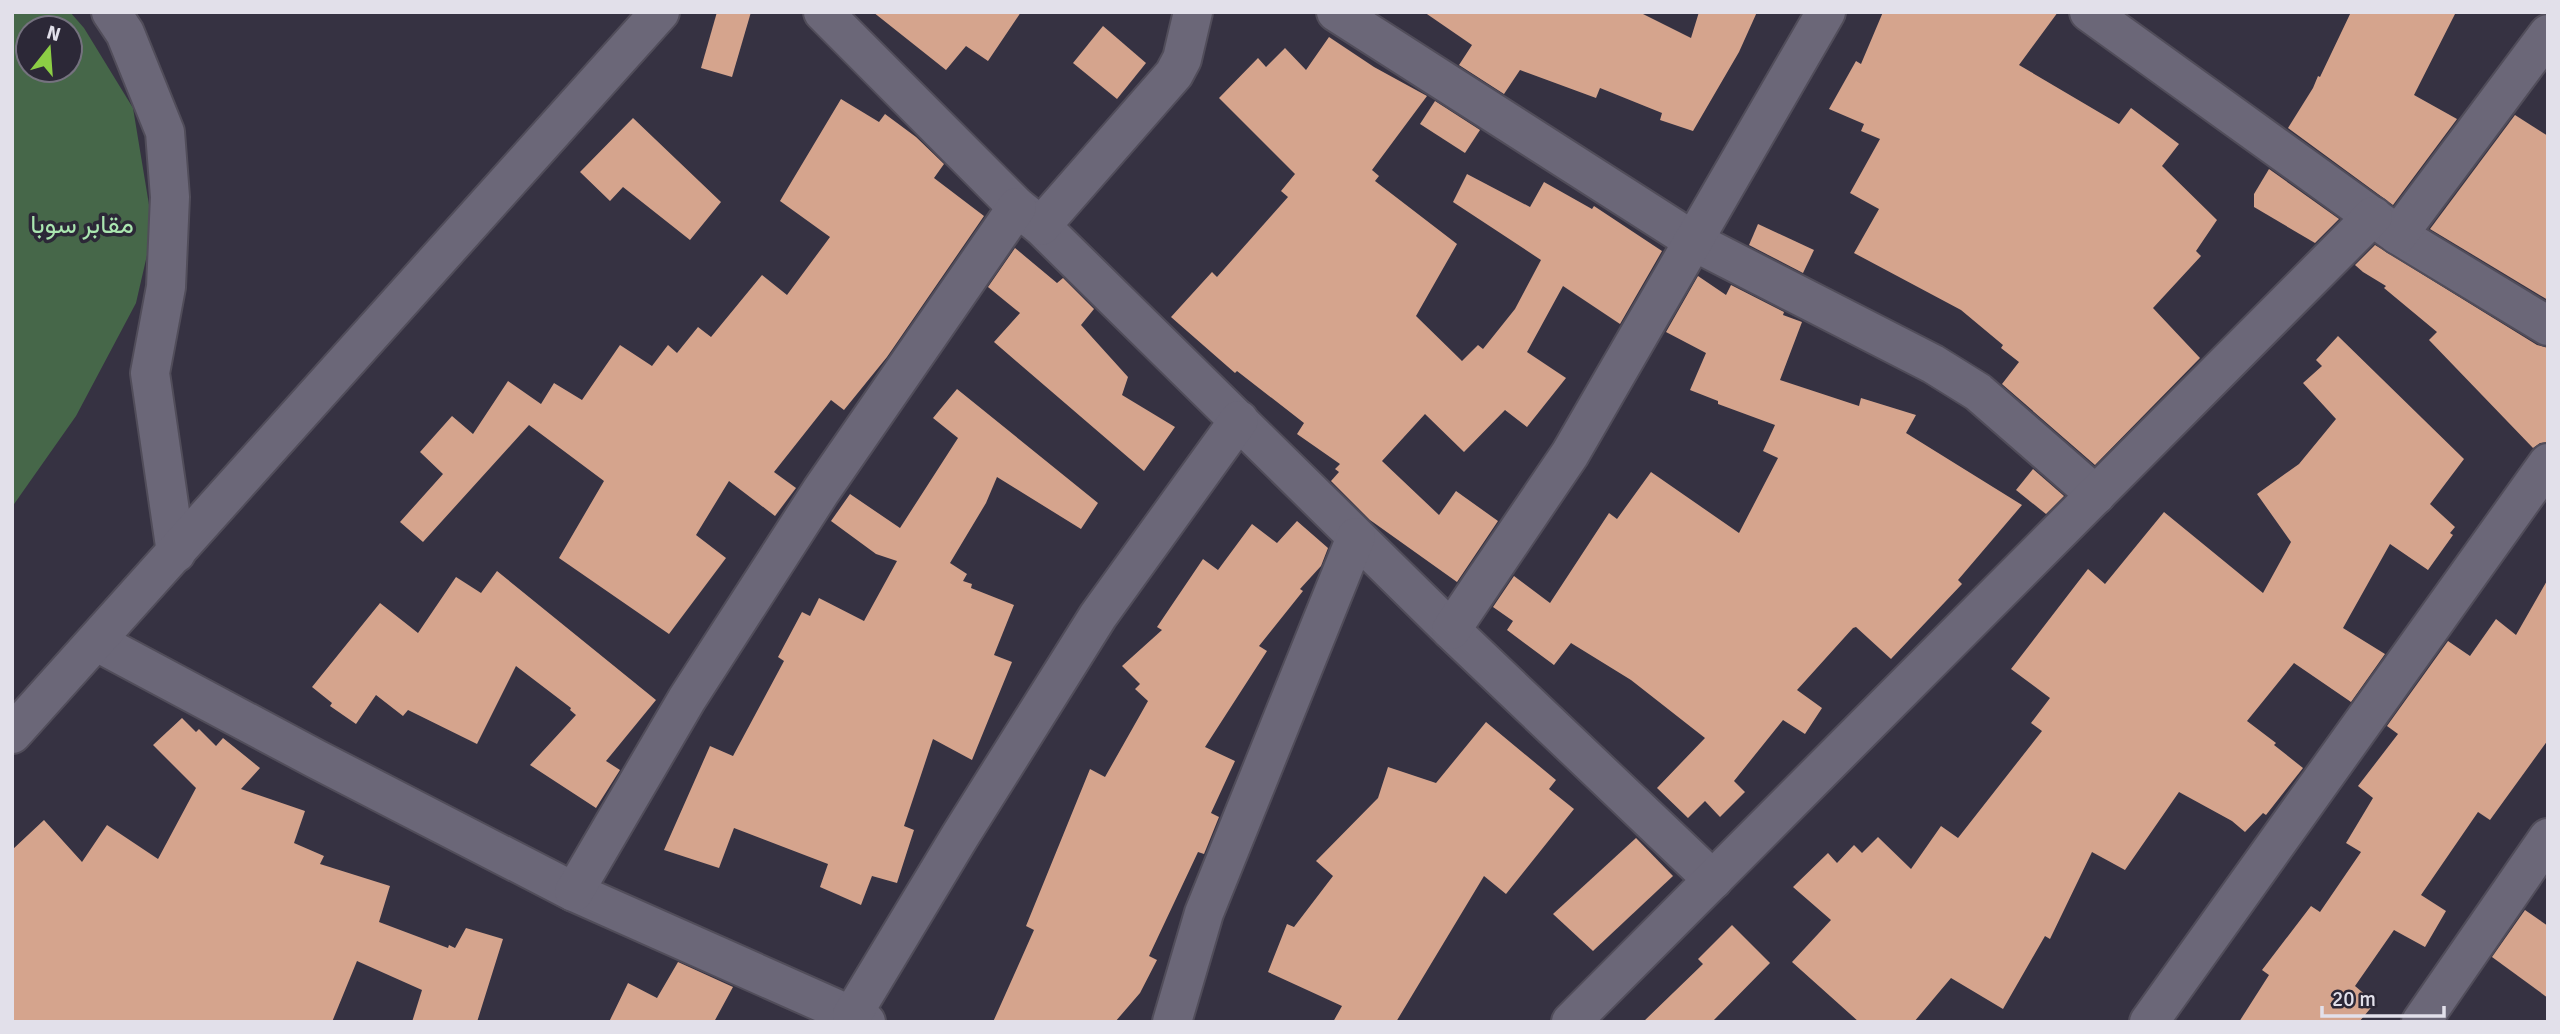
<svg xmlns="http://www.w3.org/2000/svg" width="2560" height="1034" font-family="Signika,Vazirmatn,sans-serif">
<rect width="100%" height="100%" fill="#363242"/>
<path fill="#466749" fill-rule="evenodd" d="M 12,12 L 70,12 L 84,28 L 133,108 L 153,229 L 136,303 L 76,416 L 12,507 ZM 28,28 L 70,28 L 70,70 L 28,70 Z"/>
<g fill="#d5a48d">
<polygon points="717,12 751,12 732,77 701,68"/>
<polygon points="873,12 1021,12 988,61 966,46 946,70"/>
<polygon points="1424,12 1639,12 1691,38 1699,12 1757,12 1739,52 1693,131 1660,120 1662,113 1600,88 1596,98 1520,70 1504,94 1459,65 1472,45"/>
<polygon points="1883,12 2058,12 2019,65 2119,124 2131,108 2179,144 2162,166 2217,220 2196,251 2201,256 2153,308 2200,358 2095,465 2002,384 2019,362 2001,348 2003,345 1961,310 1854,253 1879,209 1850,193 1880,139 1861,131 1864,124 1829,109 1856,61 1861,64"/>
<polygon points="2351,12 2456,12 2414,95 2457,119 2393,205 2288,128 2313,88 2318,76 2320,77"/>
<polygon points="1103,26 1146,63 1117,99 1073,63"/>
<polygon points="1329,37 1374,67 1427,96 1372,170 1379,176 1375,181 1457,244 1416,316 1462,361 1478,345 1483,349 1515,309 1541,260 1453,202 1467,174 1530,207 1544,182 1592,209 1594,206 1662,251 1620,324 1563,286 1527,352 1566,378 1527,427 1505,410 1464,452 1425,414 1382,461 1439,515 1456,491 1498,521 1457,582 1370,520 1331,481 1339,472 1335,469 1340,464 1297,434 1304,423 1237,371 1235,373 1171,317 1212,272 1217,277 1288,197 1281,191 1295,174 1219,98 1258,58 1266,67 1285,48 1306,70"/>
<polygon points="841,99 879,122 885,114 916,137 944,164 934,178 984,216 887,357 844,410 831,400 774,472 796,488 775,516 729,481 696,535 726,558 669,634 559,558 604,481 529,425 423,542 400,522 443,474 420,452 452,416 473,434 508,381 541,404 554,383 582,400 620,345 652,366 668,345 677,353 698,327 711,337 762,275 787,295 830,237 780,201"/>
<polygon points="1435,101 1480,130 1465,153 1420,124"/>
<polygon points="2515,115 2548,136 2548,300 2430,229"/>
<polygon points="633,118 721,202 690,240 623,187 610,201 580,172"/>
<polygon points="2269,169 2339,219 2315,243 2254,207 2254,194"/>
<polygon points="1758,224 1814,250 1803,273 1749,245"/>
<polygon points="2375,245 2537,345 2548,348 2548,442 2540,443 2533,448 2429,340 2437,332 2384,288 2386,286 2363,272 2355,265"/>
<polygon points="1015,248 1057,283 1063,278 1094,309 1081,325 1128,377 1122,395 1175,427 1144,471 994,342 1020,313 988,287"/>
<polygon points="1698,276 1726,295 1731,285 1784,312 1783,315 1802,322 1780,380 1859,406 1861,398 1916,415 1906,433 2022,505 1958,580 1962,584 1891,659 1856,627 1853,628 1797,690 1822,708 1805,734 1783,720 1734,781 1745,792 1720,817 1705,801 1688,818 1657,788 1705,738 1631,680 1571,643 1554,665 1507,630 1513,621 1493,607 1514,576 1550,603 1609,513 1617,519 1651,472 1739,533 1778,458 1763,451 1775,425 1718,404 1718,401 1690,390 1706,353 1666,332"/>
<polygon points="2338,336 2464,459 2430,504 2455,527 2450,533 2453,535 2428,570 2390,544 2343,628 2385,654 2351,702 2294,663 2247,721 2276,743 2274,745 2303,768 2266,815 2263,813 2245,832 2232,821 2179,792 2125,870 2092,852 2050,939 2045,936 2003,1009 1951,978 1914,1022 1859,1022 1792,962 1831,920 1793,887 1828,853 1837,863 1854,845 1862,853 1878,837 1911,869 1941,826 1958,838 2042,731 2031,723 2050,698 2011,669 2088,569 2105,584 2164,512 2263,593 2291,542 2257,494 2299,464 2336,419 2303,383 2322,366 2316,360"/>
<polygon points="957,389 1098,503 1081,529 997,477 986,503 950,563 967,574 963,581 972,584 971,588 1014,605 994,655 1012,662 972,760 933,739 904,826 914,830 897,883 872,876 861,905 820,887 828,864 734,828 719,868 664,850 710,746 733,756 784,661 778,657 802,612 810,616 819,598 864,621 897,561 876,554 831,521 850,494 900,528 958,438 933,418"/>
<polygon points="2033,469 2064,496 2046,514 2016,490"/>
<polygon points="1297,521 1328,548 1321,566 1300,589 1303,591 1259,646 1267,651 1205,747 1235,761 1211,813 1219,817 1204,854 1198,852 1149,956 1157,960 1140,993 1115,1022 993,1022 1034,930 1026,926 1090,769 1105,777 1148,701 1135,689 1140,684 1122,666 1162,630 1157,627 1203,559 1218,570 1252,524 1277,543"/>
<polygon points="497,571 656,700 606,761 620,770 596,808 530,765 576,715 570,710 571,708 516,666 477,744 408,710 403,716 376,695 356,724 330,706 332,703 312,687 380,603 418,633 456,577 481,593"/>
<polygon points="2548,579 2548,740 2490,820 2478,812 2421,895 2446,911 2425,947 2394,930 2355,986 2375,1003 2359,1022 2239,1022 2269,975 2262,970 2311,906 2320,912 2361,852 2346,843 2373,798 2358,786 2398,734 2387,726 2448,641 2470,656 2496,619 2516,635"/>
<polygon points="182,718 196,732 199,729 216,746 223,738 260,768 241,789 305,811 294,843 324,856 320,864 390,886 379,922 448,948 449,945 455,948 466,928 503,939 477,1022 412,1022 422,990 357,961 332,1022 12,1022 12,850 44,820 82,862 107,825 158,859 196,788 153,745"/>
<polygon points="1486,722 1556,780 1549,789 1574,809 1506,894 1484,876 1396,1022 1333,1022 1342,1006 1268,972 1287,924 1294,927 1333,876 1316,861 1378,798 1388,767 1436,783"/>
<polygon points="1636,838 1673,876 1593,951 1553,914"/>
<polygon points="2525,910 2548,926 2548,998 2492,957"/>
<polygon points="1732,925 1770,963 1712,1022 1643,1022 1703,964 1698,959"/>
<polygon points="678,962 733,987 714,1022 609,1022 628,983 657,998"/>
</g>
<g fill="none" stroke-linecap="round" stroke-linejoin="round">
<defs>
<g id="street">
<polyline points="111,12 125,33 165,132 170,197 166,287 150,373 176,553"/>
<polyline points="823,12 1017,207 1041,226 1451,630 1713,880"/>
<polyline points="1336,12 1695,242 1933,364 1978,392 2096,495"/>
<polyline points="2089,12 2398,235 2548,326"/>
<polyline points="1041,226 1174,74 1182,59 1193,12"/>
<polyline points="2398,235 2548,34"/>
<polyline points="1451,630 1570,454 1826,12"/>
<polyline points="97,642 316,759 574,892 866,1022"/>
<polyline points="12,734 660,12"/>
<polyline points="574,892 687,699 821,491 1017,207"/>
<polyline points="852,1015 960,836 1098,616 1239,420"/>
<polyline points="1172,1022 1204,913 1356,537"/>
<polyline points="1571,1022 2373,216"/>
<polyline points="2149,1022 2548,463"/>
<polyline points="2421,1022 2548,838"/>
</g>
</defs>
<use href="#street" stroke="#514d5a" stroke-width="42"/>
<use href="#street" stroke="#6b6778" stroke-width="38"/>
</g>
<g text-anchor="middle" stroke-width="7" stroke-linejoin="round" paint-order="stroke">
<g font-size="26" fill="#aae6b0" stroke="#2c2837">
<text x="82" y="233">مقابر سوبا</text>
</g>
</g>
<rect width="2560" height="1034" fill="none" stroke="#e2e0ea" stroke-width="28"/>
<g transform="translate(49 49) rotate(17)"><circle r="33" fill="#2c2837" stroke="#75727f" stroke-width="2"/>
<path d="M0-5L12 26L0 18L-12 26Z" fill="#8cce45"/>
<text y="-10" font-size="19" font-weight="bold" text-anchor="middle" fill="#e2e0ea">N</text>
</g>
<path d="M2322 1006v10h122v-10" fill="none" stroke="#e2e0ea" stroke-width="3.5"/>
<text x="2332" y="1006" font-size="21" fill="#e2e0ea" stroke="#2c2837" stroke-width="5" paint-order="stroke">20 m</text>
</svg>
